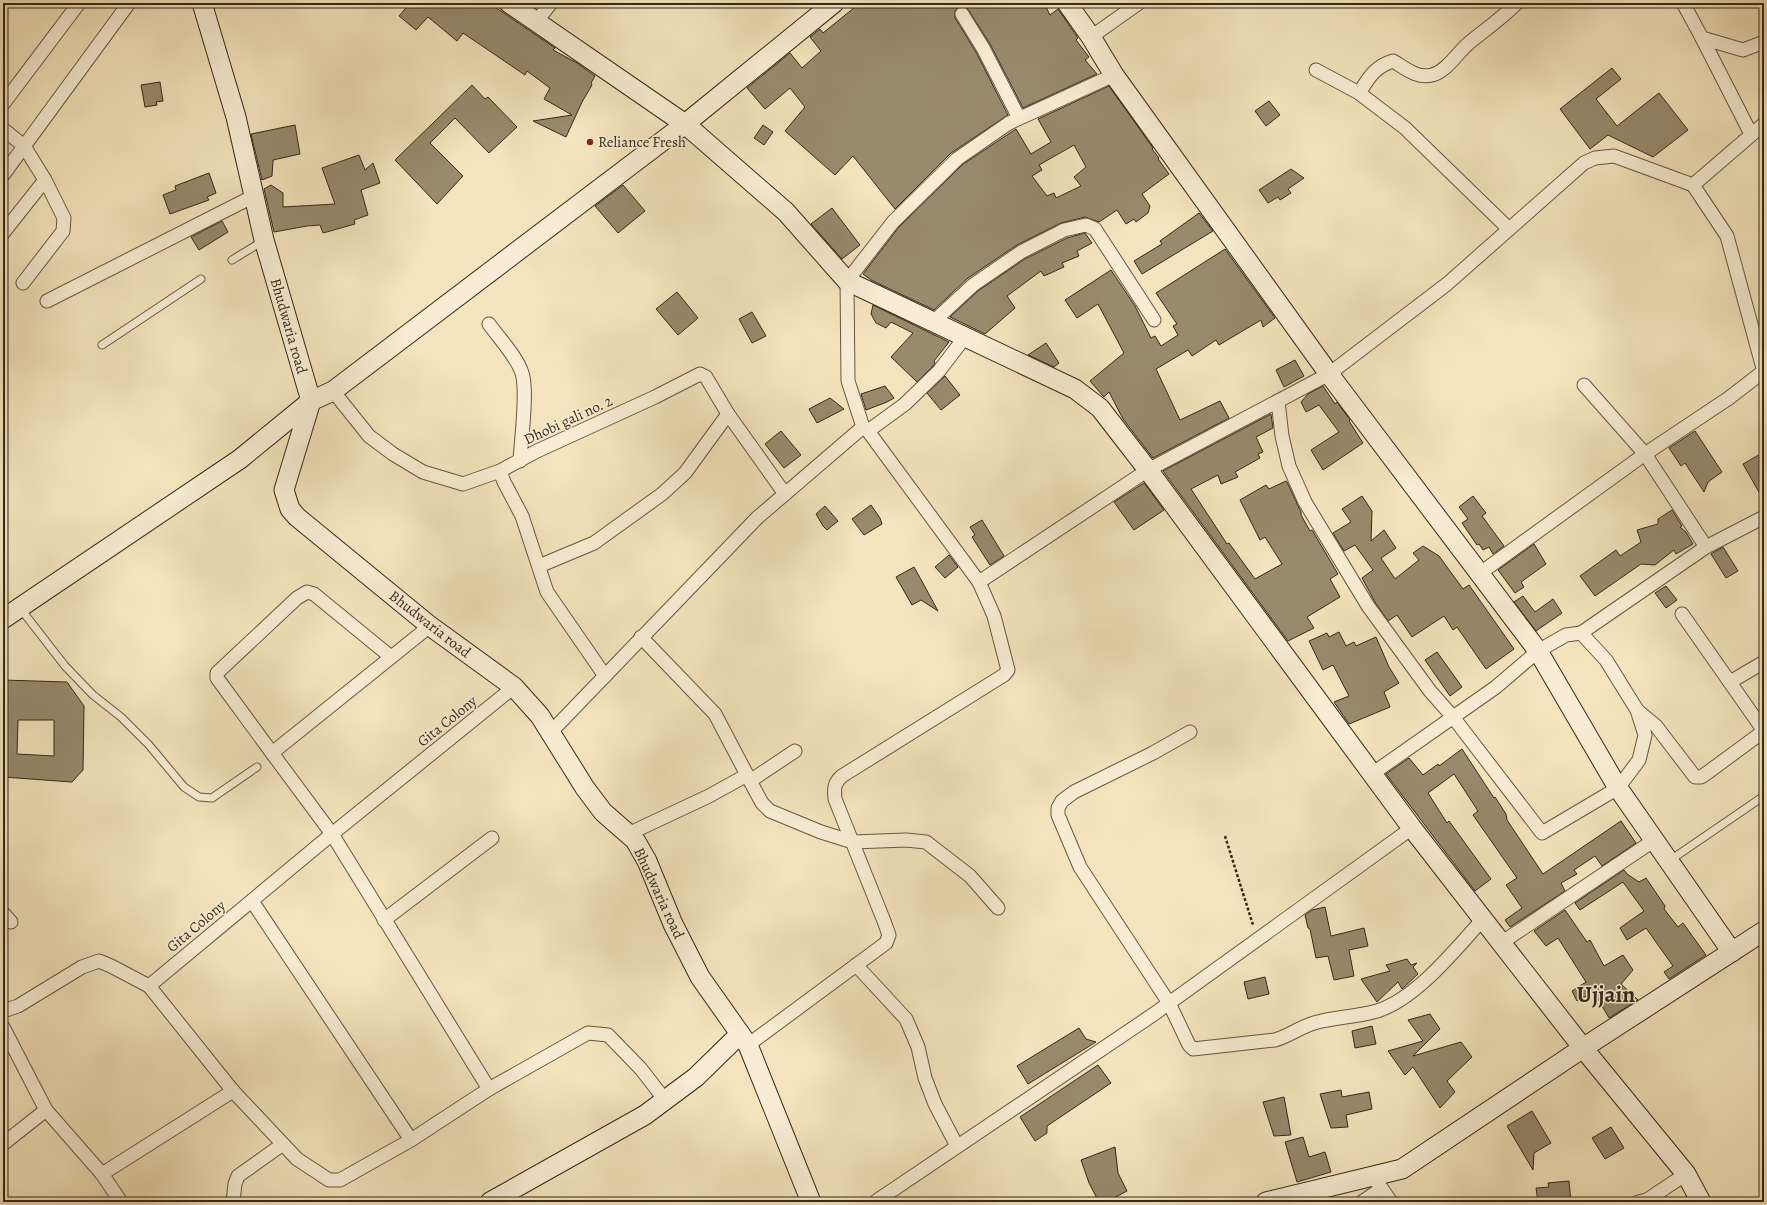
<svg xmlns="http://www.w3.org/2000/svg" width="1767" height="1205" font-family="Alegreya,serif">
<rect width="100%" height="100%" fill="#f4e4bd"/>
<filter id="stains"><feTurbulence type="fractalNoise" baseFrequency=".005" numOctaves="4"/><feColorMatrix values="0 0 0 0 .2 0 0 0 0 .09 0 0 0 0 .02 0 0 0 .5 -.17"/></filter>
<radialGradient id="worn" r=".72"><stop offset=".6" stop-color="#630" stop-opacity="0"/><stop offset="1" stop-color="#630" stop-opacity=".3"/></radialGradient>
<g fill="#988a6d" stroke="#352817" fill-rule="evenodd">
<polygon points="410,3 489,3 555,48 553,50 577,63 595,76 591,83 592,85 582,102 566,137 533,121 572,115 544,99 550,88 527,71 525,75 463,33 457,41 428,17 416,30 399,16"/>
<polygon points="860,3 959,3 961,6 955,11 955,18 976,52 1008,115 951,153 895,209 853,156 835,175 785,131 805,107 790,88 765,109 747,88 790,53 802,68 821,51 810,37 820,29 823,33"/>
<polygon points="973,3 997,3 1000,8 1008,3 1044,3 1050,15 1058,9 1078,38 1076,40 1089,57 1085,60 1097,74 1023,108 990,44 967,8"/>
<polygon points="1612,68 1621,79 1596,99 1617,126 1659,93 1688,130 1653,157 1608,135 1590,149 1560,109"/>
<polygon points="160,82 163,101 156,102 157,105 145,107 141,85"/>
<polygon points="472,85 485,99 488,97 517,127 489,153 455,118 430,143 463,176 437,204 395,160"/>
<path d="M 1109,86 L 1153,148 L 1152,149 L 1159,158 L 1158,159 L 1169,174 L 1142,194 L 1150,206 L 1148,213 L 1136,222 L 1134,219 L 1126,224 L 1117,210 L 1099,222 L 1085,217 L 1061,223 L 1017,245 L 968,278 L 934,310 L 871,280 L 863,274 L 899,227 L 962,165 L 1016,129 L 1031,154 L 1051,142 L 1038,119 ZM 1074,145 L 1086,167 L 1074,177 L 1081,186 L 1056,198 L 1054,193 L 1047,196 L 1032,176 L 1042,170 L 1039,165 Z"/>
<polygon points="1269,101 1280,115 1266,126 1255,111"/>
<polygon points="295,125 300,154 273,160 272,176 262,180 251,134"/>
<polygon points="763,125 773,132 764,145 754,138"/>
<polygon points="359,155 365,170 373,163 380,183 361,190 368,215 354,220 355,224 323,233 320,225 307,226 274,232 264,189 271,185 283,193 283,207 335,204 322,168"/>
<polygon points="1291,169 1304,178 1288,189 1291,193 1280,200 1278,197 1268,203 1259,190"/>
<polygon points="209,173 216,193 207,197 209,200 170,214 163,195 176,190 175,186"/>
<polygon points="623,185 645,211 618,233 595,206"/>
<polygon points="832,208 860,245 842,259 811,224"/>
<polygon points="1199,213 1213,231 1142,274 1134,261 1162,244 1160,241"/>
<polygon points="222,221 228,232 199,250 191,237"/>
<polygon points="1085,233 1092,243 1077,251 1079,256 1062,263 1064,267 1044,276 1041,271 1007,296 1015,308 985,334 950,317 978,291 1025,259 1067,238"/>
<polygon points="1225,249 1275,318 1263,327 1261,320 1219,345 1216,340 1192,356 1188,350 1156,369 1180,420 1220,401 1229,418 1153,458 1123,419 1109,392 1104,397 1090,381 1124,353 1098,304 1077,318 1065,300 1111,270 1135,306 1151,338 1155,336 1161,346 1178,335 1173,326 1177,324 1156,293"/>
<polygon points="677,292 698,318 678,335 656,309"/>
<polygon points="873,305 949,342 934,361 935,363 933,366 917,382 891,357 913,333 891,322 886,328 876,323 871,314"/>
<polygon points="752,312 766,336 752,343 739,319"/>
<polygon points="1046,343 1059,363 1054,367 1028,355"/>
<polygon points="1295,360 1304,376 1284,387 1276,370"/>
<polygon points="945,376 960,395 941,410 927,393"/>
<polygon points="885,386 894,398 887,402 866,410 861,394"/>
<polygon points="1323,386 1335,404 1337,402 1350,420 1349,421 1363,443 1323,470 1311,450 1339,432 1319,405 1306,412 1301,402 1308,394"/>
<polygon points="830,398 844,409 817,423 809,409"/>
<polygon points="1271,414 1273,428 1256,437 1263,452 1258,454 1260,458 1235,472 1238,477 1221,484 1218,475 1191,489 1227,544 1229,543 1255,579 1282,564 1265,537 1260,540 1240,500 1266,485 1269,489 1286,481 1287,482 1301,512 1301,515 1310,531 1312,530 1338,574 1330,579 1340,597 1307,617 1314,628 1288,641 1163,471"/>
<polygon points="781,431 801,455 784,468 765,444"/>
<polygon points="1695,431 1722,472 1708,482 1704,492 1685,463 1681,466 1669,448"/>
<polygon points="1764,452 1764,501 1743,464"/>
<polygon points="1144,483 1164,510 1134,530 1114,502"/>
<polygon points="1362,496 1372,511 1371,541 1384,530 1396,548 1381,558 1395,579 1419,560 1413,553 1423,546 1439,556 1463,589 1469,585 1514,649 1486,669 1457,627 1453,630 1444,616 1412,637 1397,615 1388,621 1375,602 1362,578 1373,570 1355,545 1344,551 1333,533 1351,522 1342,509"/>
<polygon points="1473,496 1486,513 1482,516 1504,546 1493,554 1489,547 1483,550 1479,544 1477,545 1462,523 1468,519 1459,507"/>
<polygon points="871,505 880,518 882,524 864,535 852,519"/>
<polygon points="825,506 838,521 827,530 823,526 816,514"/>
<polygon points="1672,510 1682,526 1680,527 1686,532 1693,544 1676,554 1674,550 1655,565 1641,564 1595,596 1580,576 1616,550 1620,556 1641,542 1637,530 1658,524 1658,519"/>
<polygon points="982,520 1004,556 990,565 972,537 975,535 970,527"/>
<polygon points="1534,544 1546,564 1521,582 1524,587 1515,593 1498,570"/>
<polygon points="1723,547 1738,571 1726,578 1711,554"/>
<polygon points="949,555 958,567 945,578 935,567"/>
<polygon points="914,567 924,585 938,611 921,600 912,605 896,577"/>
<polygon points="1666,586 1677,600 1666,608 1655,593"/>
<polygon points="1523,596 1535,612 1553,599 1562,613 1536,631 1514,602"/>
<polygon points="1339,632 1346,646 1354,642 1356,646 1376,637 1389,667 1399,683 1384,692 1390,707 1349,724 1334,702 1349,696 1333,665 1323,670 1309,641 1327,633 1329,637"/>
<polygon points="1437,652 1462,687 1450,696 1425,660"/>
<path d="M 3,680 L 67,682 L 84,706 L 83,770 L 72,782 L 3,777 ZM 18,720 L 54,720 L 54,756 L 17,754 Z"/>
<polygon points="1462,749 1494,798 1495,797 1506,814 1507,820 1543,874 1621,821 1636,843 1602,866 1595,856 1574,870 1577,874 1561,883 1565,891 1510,927 1505,920 1522,908 1506,885 1517,878 1473,815 1478,811 1454,774 1428,793 1447,823 1449,821 1491,879 1475,891 1386,774 1409,758 1423,775 1438,764 1439,766"/>
<polygon points="1624,870 1627,874 1639,882 1646,878 1665,906 1664,909 1678,927 1683,923 1706,955 1669,979 1664,972 1673,966 1646,928 1627,940 1620,928 1644,911 1623,882 1580,910 1575,903"/>
<polygon points="1325,907 1331,936 1364,928 1368,946 1349,950 1354,976 1334,980 1328,956 1316,958 1310,929 1308,928 1305,915 1312,910"/>
<polygon points="1565,910 1587,942 1590,940 1604,966 1623,955 1633,970 1621,984 1638,1000 1609,1018 1594,992 1577,1001 1572,991 1586,982 1558,938 1546,946 1534,931"/>
<polygon points="1407,959 1411,965 1417,963 1413,967 1418,974 1402,989 1398,982 1377,1002 1361,979 1390,971 1386,965"/>
<polygon points="1265,977 1269,994 1248,999 1244,982"/>
<polygon points="1430,1014 1440,1029 1413,1056 1461,1042 1472,1057 1447,1081 1455,1092 1440,1108 1413,1067 1405,1075 1388,1051 1423,1041 1408,1020"/>
<polygon points="1372,1026 1376,1044 1355,1048 1352,1031"/>
<polygon points="1079,1028 1086,1039 1096,1042 1028,1084 1017,1066"/>
<polygon points="1098,1065 1111,1083 1047,1126 1047,1133 1035,1141 1020,1117"/>
<polygon points="1341,1090 1342,1097 1369,1092 1372,1109 1346,1115 1348,1127 1331,1128 1320,1094"/>
<polygon points="1284,1097 1291,1135 1274,1136 1263,1102"/>
<polygon points="1532,1111 1551,1143 1534,1153 1533,1170 1507,1126"/>
<polygon points="1611,1127 1624,1148 1605,1159 1592,1138"/>
<polygon points="1303,1137 1309,1157 1325,1152 1331,1172 1297,1182 1285,1142"/>
<polygon points="1115,1147 1118,1173 1127,1191 1106,1202 1099,1202 1089,1183 1081,1160"/>
<polygon points="1569,1181 1571,1202 1538,1202 1536,1188 1549,1187 1548,1183"/>
</g>
<g fill="none" stroke-linecap="round" stroke-linejoin="round">
<defs>
<g id="lane">
<polyline points="232,260 263,241"/>
<polyline points="102,345 201,279"/>
<polyline points="20,608 65,666 93,695 121,717 149,745 184,787 199,797 212,798 257,767"/>
<polyline points="1669,861 1764,796"/>
</g>
<g id="street">
<polyline points="1683,3 1702,38 1751,134"/>
<polyline points="962,14 983,48 1019,118"/>
<polyline points="536,22 551,3"/>
<polyline points="1091,37 1139,3"/>
<polyline points="1702,38 1743,50 1764,42"/>
<polyline points="1316,70 1359,93 1405,128 1509,229"/>
<polyline points="1114,75 1009,123 957,159 893,222 847,281 848,381 863,427 868,431 979,582 1148,470 1329,374 1447,284 1584,163 1595,158 1614,156 1693,185"/>
<path d="M 1359,93 C 1369,78 1374,67 1393,61 C 1405,68 1417,79 1432,75 C 1447,71 1458,52 1469,43 C 1485,30 1502,18 1517,3"/>
<polyline points="3,104 79,3"/>
<polyline points="1764,124 1693,185 1727,236 1764,372"/>
<polyline points="3,129 24,146 45,180 64,218 63,231 23,283"/>
<polyline points="3,175 129,3"/>
<polyline points="3,233 45,180"/>
<polyline points="47,301 254,196"/>
<polyline points="933,322 973,285 1021,252 1064,230 1086,225 1095,229 1154,320"/>
<path d="M 489,324 C 499,338 517,357 522,373 C 528,391 521,440 520,461"/>
<polyline points="1584,385 1645,454 1706,547"/>
<polyline points="333,391 369,436 393,454 423,472 463,484 500,471 537,451 655,397 700,374 706,377 728,414 785,494"/>
<polyline points="1278,401 1282,436 1289,466 1305,502 1368,606 1430,691 1453,717 1542,833 1618,788 1639,760 1645,735 1637,710 1606,660 1581,633 1566,635 1538,651 1496,687 1372,774"/>
<polyline points="868,431 905,404 939,371 965,337"/>
<polyline points="500,471 504,482 522,516 547,592 605,676"/>
<polyline points="539,566 594,543 662,494 685,473 728,414"/>
<polyline points="1479,574 1645,454 1729,398 1764,371"/>
<polyline points="1682,614 1764,731"/>
<polyline points="1581,633 1706,547 1764,517"/>
<polyline points="641,637 715,714 756,792 762,803 770,811 821,832 853,842 906,840 926,842 970,876 998,908"/>
<polyline points="1730,682 1764,662"/>
<polyline points="1638,711 1656,726 1695,777 1701,777 1707,773 1764,731"/>
<path d="M 1190,732 L 1153,753 L 1074,792 L 1062,801 L 1058,808 L 1058,815 L 1080,867 L 1169,1003 L 1189,1045 L 1193,1049 L 1275,1040 C 1289,1036 1300,1027 1314,1023 C 1334,1017 1357,1017 1377,1011 C 1416,999 1456,949 1483,919"/>
<polyline points="550,733 757,518 863,427"/>
<polyline points="272,753 217,678 217,673 297,598 307,592 314,594 391,657"/>
<polyline points="750,781 795,751"/>
<polyline points="628,834 709,796 747,775"/>
<polyline points="252,901 411,1140 489,1089 332,834 272,753 430,626"/>
<polyline points="3,913 11,922"/>
<polyline points="384,920 492,838"/>
<polyline points="1501,943 1653,841"/>
<polyline points="856,965 906,1019 918,1047 925,1078 935,1104 957,1146"/>
<polyline points="3,1011 18,1006 82,967 99,961 111,966 149,986"/>
<polyline points="3,1027 46,1110 102,1174"/>
<path d="M 748,1045 L 886,943 L 889,935 L 884,921 L 835,799 C 834,788 834,783 842,776 L 1004,675 L 1008,670 L 994,616 L 979,582"/>
<polyline points="489,1089 588,1033 608,1035 641,1069 665,1100"/>
<polyline points="233,1091 297,1159 329,1180 340,1180 411,1140"/>
<polyline points="3,1144 46,1110"/>
<polyline points="1373,1176 1391,1202"/>
<polyline points="121,1202 102,1174 233,1091 149,986 332,834 514,687"/>
<polyline points="233,1202 235,1184 238,1176 283,1144"/>
<polyline points="875,1202 1154,1014 1412,828"/>
<polyline points="1362,1202 1381,1189"/>
<polyline points="1638,1202 1647,1200 1686,1174"/>
</g>
<g id="secondary">
<polyline points="202,3 236,117 264,240 311,401 284,490 290,509 297,517 430,626 514,687 540,716 585,788 603,812 635,840 647,861 673,924 700,977 748,1045 811,1202"/>
<polyline points="509,3 685,124 786,212 847,281 1075,389 1100,408 1148,470 1412,828 1583,1048 1686,1174 1701,1202"/>
<polyline points="1067,3 1091,37 1114,75 1329,374 1538,651 1618,788 1732,952"/>
<polyline points="3,619 240,459 311,401 333,391 685,124 834,3"/>
<polyline points="490,1202 645,1115 696,1077 740,1034"/>
<polyline points="1266,1202 1402,1169 1583,1048 1764,931"/>
</g>
</defs>
<use href="#lane" stroke="#655740" stroke-width="9"/>
<use href="#street" stroke="#655740" stroke-width="15"/>
<use href="#secondary" stroke="#352817" stroke-width="21"/>
<polyline stroke="#352817" stroke-width="2.5" stroke-dasharray="3 2" stroke-linecap="butt" points="1225,836 1253,925"/>
<use href="#lane" stroke="#f8edd4" stroke-width="7"/>
<use href="#street" stroke="#f8edd4" stroke-width="13"/>
<use href="#secondary" stroke="#f8edd4" stroke-width="19"/>
</g>
<circle fill="#8f2418" stroke="#f8edd4" stroke-width="1.5" cx="590" cy="142" r="4"/>
<g text-anchor="middle" stroke-width="3" stroke-linejoin="round" paint-order="stroke">
<g font-size="15" fill="#352817" stroke="#f8edd4" text-anchor="start">
<text x="598" y="147">Reliance Fresh</text>
</g>
<g font-size="15" fill="#352817" stroke="#f8edd4">
<text transform="translate(289 326) rotate(74)" y="5">Bhudwaria road</text>
<text transform="translate(568 420) rotate(-25)" y="5">Dhobi gali no. 2</text>
<text transform="translate(430 624) rotate(38)" y="5">Bhudwaria road</text>
<text transform="translate(447 721) rotate(-39)" y="5">Gita Colony</text>
<text transform="translate(659 893) rotate(65)" y="5">Bhudwaria road</text>
<text transform="translate(196 926) rotate(-40)" y="5">Gita Colony</text>
</g>
<g font-size="23" font-weight="bold" fill="#352817" stroke="#f8edd4">
<text x="1606" y="1002">Ujjain</text>
</g>
</g>
<rect width="1767" height="1205" fill="none" stroke="#f4e4bd" stroke-width="16"/>
<rect x="4" y="4" width="1759" height="1197" fill="none" stroke="#352817" stroke-width="2"/>
<rect x="8" y="8" width="1751" height="1189" fill="none" stroke="#352817"/>
<rect width="100%" height="100%" filter="url(#stains)"/>
<rect width="100%" height="100%" fill="url(#worn)"/>
</svg>
